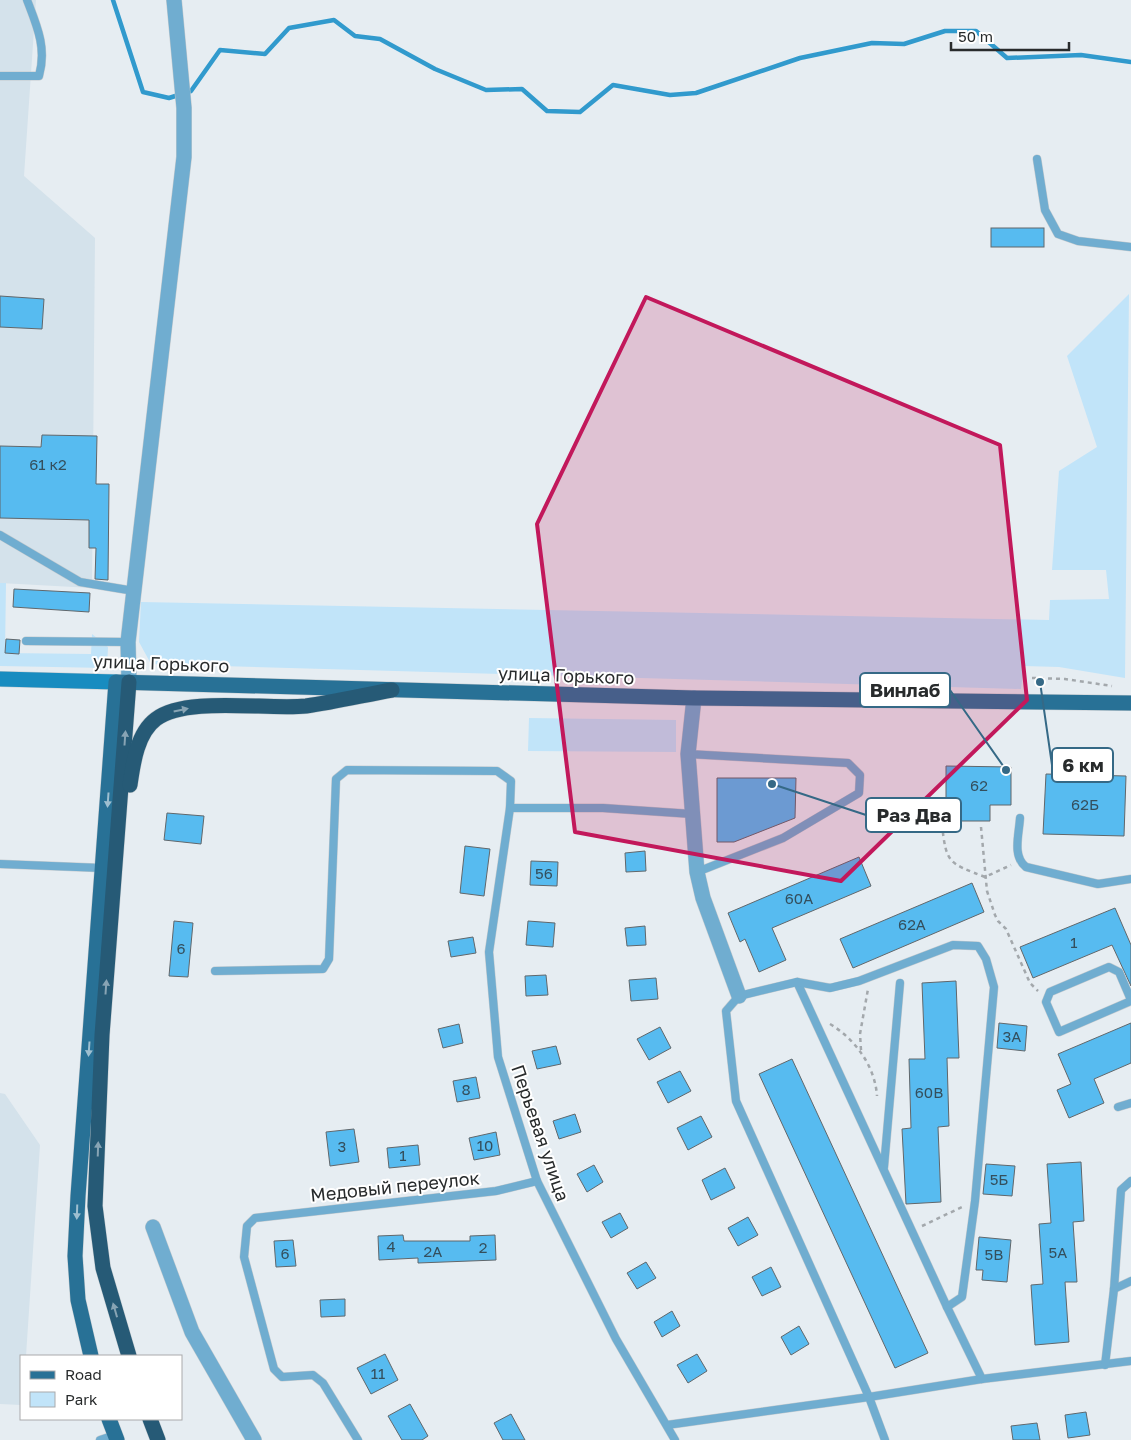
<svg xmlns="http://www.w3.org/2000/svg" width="1131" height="1440" font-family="'Golos Text',sans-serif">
<rect width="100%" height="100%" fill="#e6edf2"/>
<g fill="#d4e2eb">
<polygon points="0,0 36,0 24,176 95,238 92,588 0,583"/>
<polygon points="0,1093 5,1094 40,1145 26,1356 21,1356 21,1405 0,1404"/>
</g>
<g fill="#c1e4f9">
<polygon points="1129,294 1125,678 1059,667 1024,666 1021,689 151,664 139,642 141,602 1049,620 1050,600 1109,599 1106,570 1052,570 1059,471 1097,447 1067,356"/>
<polygon points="0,583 6,583 5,653 91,654 92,634 108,647 107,668 0,666"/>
<polygon points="529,718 676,720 676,752 528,751"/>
</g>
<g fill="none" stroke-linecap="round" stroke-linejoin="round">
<polyline stroke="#319acd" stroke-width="4.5" points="113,0 143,92 169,98 191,91 220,50 265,54 289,28 334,20 355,36 380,39 435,69 486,90 522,89 547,111 580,112 613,85 670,95 696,93 800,58 872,43 904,44 945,31 976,31 1007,58 1081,55 1131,62"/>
</g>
<g fill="#57bbf0" stroke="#61676b">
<rect x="991" y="228" width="53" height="19"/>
<polygon points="0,296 44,299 42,329 0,327"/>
<polygon points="42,435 97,436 96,484 109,484 108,580 95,579 96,548 89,548 89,520 0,518 0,446 41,447"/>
<polygon points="14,589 90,593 89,612 13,607"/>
<polygon points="6,639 20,640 19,654 5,653"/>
<polygon points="946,766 1011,767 1011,805 990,805 990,821 946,821"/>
<polygon points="1046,774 1126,776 1124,836 1043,834"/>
<polygon points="717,778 796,778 795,818 734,842 717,842"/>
<polygon points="167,813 204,816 201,844 164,840"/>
<polygon points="465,846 490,849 484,896 460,893"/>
<polygon points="645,851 646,871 626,872 625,853"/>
<polygon points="859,857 871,886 772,928 786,960 759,972 745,939 740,942 728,913"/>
<polygon points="531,861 558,862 557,886 530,885"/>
<polygon points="972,883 984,912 853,968 840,939"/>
<polygon points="1115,908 1131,945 1131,986 1112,945 1033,978 1020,947"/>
<polygon points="174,921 193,923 188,977 169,976"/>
<polygon points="528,921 555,923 553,947 526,945"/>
<polygon points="645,926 646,945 627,946 625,928"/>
<polygon points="473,937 476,953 451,957 448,941"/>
<polygon points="546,975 548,995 526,996 525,976"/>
<polygon points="656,978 658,999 631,1001 629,980"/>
<polygon points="956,981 959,1058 947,1058 949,1126 938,1127 941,1202 906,1204 902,1129 911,1128 909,1059 925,1059 922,983"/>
<polygon points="999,1023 1027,1026 1025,1051 997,1048"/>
<polygon points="1131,1023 1131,1063 1094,1079 1104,1103 1069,1118 1057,1090 1071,1084 1058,1054"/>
<polygon points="459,1024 463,1043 443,1048 438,1029"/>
<polygon points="660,1027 671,1048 649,1060 637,1039"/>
<polygon points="556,1046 561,1064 537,1069 532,1051"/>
<polygon points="792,1059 928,1353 895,1368 759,1074"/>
<polygon points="680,1071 691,1091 668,1103 657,1082"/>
<polygon points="476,1077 480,1098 457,1102 453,1081"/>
<polygon points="575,1114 581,1132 559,1139 553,1121"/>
<polygon points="701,1116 712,1137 688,1150 677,1128"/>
<polygon points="354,1129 359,1162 330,1166 326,1132"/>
<polygon points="496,1132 500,1155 474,1160 469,1138"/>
<polygon points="418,1145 420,1165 389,1168 387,1148"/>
<polygon points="1081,1162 1084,1221 1073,1222 1077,1282 1065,1282 1069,1342 1035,1345 1031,1285 1043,1284 1039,1224 1051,1223 1047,1164"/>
<polygon points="986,1164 1015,1166 1012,1196 983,1194"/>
<polygon points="594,1165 603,1182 587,1192 577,1174"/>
<polygon points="725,1168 735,1188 711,1200 702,1180"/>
<polygon points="620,1213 628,1228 611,1238 602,1222"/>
<polygon points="748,1217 758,1235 738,1246 728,1228"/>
<polygon points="403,1235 404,1241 470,1241 470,1236 495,1235 496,1260 418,1263 418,1258 379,1260 378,1236"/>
<polygon points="979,1237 1011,1240 1007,1282 982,1280 983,1270 976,1270"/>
<polygon points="293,1240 296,1266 276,1267 274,1241"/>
<polygon points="646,1262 656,1278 637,1289 627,1273"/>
<polygon points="771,1267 781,1287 762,1296 752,1277"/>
<polygon points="345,1299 345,1316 321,1317 320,1300"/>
<polygon points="672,1311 680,1326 662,1337 654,1322"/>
<polygon points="799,1326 809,1344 791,1355 781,1337"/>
<polygon points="385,1354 398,1380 371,1394 357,1368"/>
<polygon points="697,1354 707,1371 688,1383 677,1365"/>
<polygon points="410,1404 428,1436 422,1440 402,1440 388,1416"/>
<polygon points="1086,1412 1090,1435 1068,1438 1065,1415"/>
<polygon points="511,1414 525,1440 503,1440 494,1423"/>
<polygon points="1037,1423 1040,1440 1013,1440 1011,1426"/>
</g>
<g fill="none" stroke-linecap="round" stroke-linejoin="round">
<defs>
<g id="lane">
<path d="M 0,76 L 39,76 C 47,48 37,26 27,0"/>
<polyline points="1037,159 1045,210 1058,234 1078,241 1131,247"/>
<polyline points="0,535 80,582 134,591"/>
<polyline points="26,641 128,642"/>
<polyline points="688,754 848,763 860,775 859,793 783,838 697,872"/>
<path d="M 1020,818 C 1019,835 1012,856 1026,867 L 1098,884 L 1131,879"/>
<polyline points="0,864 102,868"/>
<polyline points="215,971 323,969 329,959 336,779 347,770 497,771 511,781 510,808"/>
<polyline points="797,982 947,1307 982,1379"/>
<polyline points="1131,1000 1119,972 1109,967 1050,992 1046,1002 1059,1032 1131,1001"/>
<polyline points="1118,1107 1131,1103"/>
<polyline points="884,1167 900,983"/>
<polyline points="1114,1289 1131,1281"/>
<polyline points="947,1307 962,1297 975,1201 994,987 986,959 978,946 953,945 859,981 830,988 797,982 739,996 726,1011 736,1101 869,1397 982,1379 1131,1361"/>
<polyline points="1105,1365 1114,1289 1121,1190 1131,1181"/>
<polyline points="667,1425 869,1397 885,1440"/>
<polyline points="100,1440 115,1435"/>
<polyline points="358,1440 323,1383 313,1375 282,1377 274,1369 244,1257 247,1226 255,1218 496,1191 537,1181"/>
<polyline points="675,1440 616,1339 537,1181 498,1057 489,952 510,808 603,808 692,814"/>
</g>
<g id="street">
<polyline points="129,682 128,642 184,157 184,108 174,0"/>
<polyline points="694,698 688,754 697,872 703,898 739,996"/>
<polyline points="153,1227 192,1332 254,1440"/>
</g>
<polyline id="secondary" points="0,679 116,682"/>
<g id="primary">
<polyline points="91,1356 78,1300 75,1256 78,1196 116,682 694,698 1131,703"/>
<polyline points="109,1419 117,1440"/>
</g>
<g id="highway">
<polyline points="129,682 102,1035 95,1206 103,1268 129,1356"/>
<path d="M 130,785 C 133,764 137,733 156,719 C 186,696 267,710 306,706 C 335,702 364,695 392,690"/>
<polyline points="150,1419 158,1440"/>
</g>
</defs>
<use href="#lane" stroke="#c4cace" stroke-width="9"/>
<use href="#street" stroke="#c4cace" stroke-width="16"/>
<use href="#secondary" stroke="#c4cace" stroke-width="16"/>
<use href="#primary" stroke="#c4cace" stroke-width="16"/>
<use href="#highway" stroke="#c4cace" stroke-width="16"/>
<g stroke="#a3a8ac" stroke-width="2.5" stroke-dasharray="4 4" stroke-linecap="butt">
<polyline points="1032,678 1065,679 1112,686"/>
<path d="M 942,824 C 946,864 949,863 985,877 L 1011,865"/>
<polyline points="981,827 987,891 995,915 998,921 1006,929 1030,983 1038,991"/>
<path d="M 830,1024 C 855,1039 875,1066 877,1096"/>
<polyline points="861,1050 860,1034 868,989"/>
<polyline points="922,1226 962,1207"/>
</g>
<use href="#lane" stroke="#70add0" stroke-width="8"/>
<use href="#street" stroke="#70add0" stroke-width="15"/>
<use href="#secondary" stroke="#188cc0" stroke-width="15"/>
<use href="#primary" stroke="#287196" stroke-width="15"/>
<use href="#highway" stroke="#265a76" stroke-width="15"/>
</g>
<defs><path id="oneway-solid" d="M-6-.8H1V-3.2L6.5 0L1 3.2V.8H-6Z" transform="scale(1.25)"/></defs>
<g fill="#88a4b4">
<use href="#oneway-solid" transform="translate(181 710) rotate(-12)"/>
<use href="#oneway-solid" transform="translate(125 738) rotate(-86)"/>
<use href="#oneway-solid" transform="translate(106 987) rotate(-86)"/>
<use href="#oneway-solid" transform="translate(98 1149) rotate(-88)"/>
<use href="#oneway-solid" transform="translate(115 1310) rotate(-106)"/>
</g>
<g fill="#9ebfd0">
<use href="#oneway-solid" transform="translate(108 800) rotate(94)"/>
<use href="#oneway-solid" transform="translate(89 1049) rotate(94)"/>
<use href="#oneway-solid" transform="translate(77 1212) rotate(92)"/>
</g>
<path fill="#c2185b" fill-opacity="0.2" stroke="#c2185b" stroke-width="4" stroke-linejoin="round" d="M 646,297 L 1000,445 L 1027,700 L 841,881 L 575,832 L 537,524 Z"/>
<g text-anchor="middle" stroke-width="4" stroke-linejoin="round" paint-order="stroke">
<g font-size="15" fill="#344f5d">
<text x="48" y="470">61 к2</text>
<text x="979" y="791">62</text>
<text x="1085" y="810">62Б</text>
<text x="544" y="879">56</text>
<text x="799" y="904">60А</text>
<text x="912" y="930">62А</text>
<text x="1074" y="948">1</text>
<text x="181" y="954">6</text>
<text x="1012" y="1042">3А</text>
<text x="466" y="1095">8</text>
<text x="929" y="1098">60В</text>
<text x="485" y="1151">10</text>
<text x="342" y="1152">3</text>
<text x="403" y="1161">1</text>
<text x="999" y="1185">5Б</text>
<text x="391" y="1252">4</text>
<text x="483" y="1253">2</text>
<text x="433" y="1257">2А</text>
<text x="1058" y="1258">5А</text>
<text x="285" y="1259">6</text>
<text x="994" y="1260">5В</text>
<text x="378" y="1379">11</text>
</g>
<g font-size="18" fill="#282b2c" stroke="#fff">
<text transform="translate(161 664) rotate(2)" y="6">улица Горького</text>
<text transform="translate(566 676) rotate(2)" y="6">улица Горького</text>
<text transform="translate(540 1133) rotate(71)" y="6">Перьевая улица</text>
<text transform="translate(395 1187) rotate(-6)" y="6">Медовый переулок</text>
</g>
</g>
<path fill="none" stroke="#356986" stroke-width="2" d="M1006 770L950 690M1040 682L1052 765M772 784L866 815"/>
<g fill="#356986" stroke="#fff" stroke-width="2">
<circle cx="1006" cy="770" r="5"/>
<circle cx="1040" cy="682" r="5"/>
<circle cx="772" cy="784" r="5"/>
</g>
<g fill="#fff" stroke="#356986" stroke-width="2">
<rect x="860" y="673" width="90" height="34" rx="5"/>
<rect x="1052" y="748" width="61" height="34" rx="5"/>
<rect x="866" y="798" width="95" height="34" rx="5"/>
</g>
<g font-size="19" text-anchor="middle" font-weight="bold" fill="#282b2c">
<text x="905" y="697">Винлаб</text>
<text x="1083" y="772">6 км</text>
<text x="914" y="822">Раз Два</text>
</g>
<rect x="20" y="1355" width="162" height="65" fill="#ffffff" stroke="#a9aaab"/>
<rect x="30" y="1371" width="25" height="8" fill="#287196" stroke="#a9aaab"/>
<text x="65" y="1380" font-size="15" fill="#282b2c">Road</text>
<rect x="30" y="1392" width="25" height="15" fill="#c1e4f9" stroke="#a9aaab"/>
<text x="65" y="1405" font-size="15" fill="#282b2c">Park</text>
<path d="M951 42v8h118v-8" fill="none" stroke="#282b2c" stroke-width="2.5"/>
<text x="958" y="42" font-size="15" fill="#282b2c" stroke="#ffffff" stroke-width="4" paint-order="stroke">50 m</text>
</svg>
